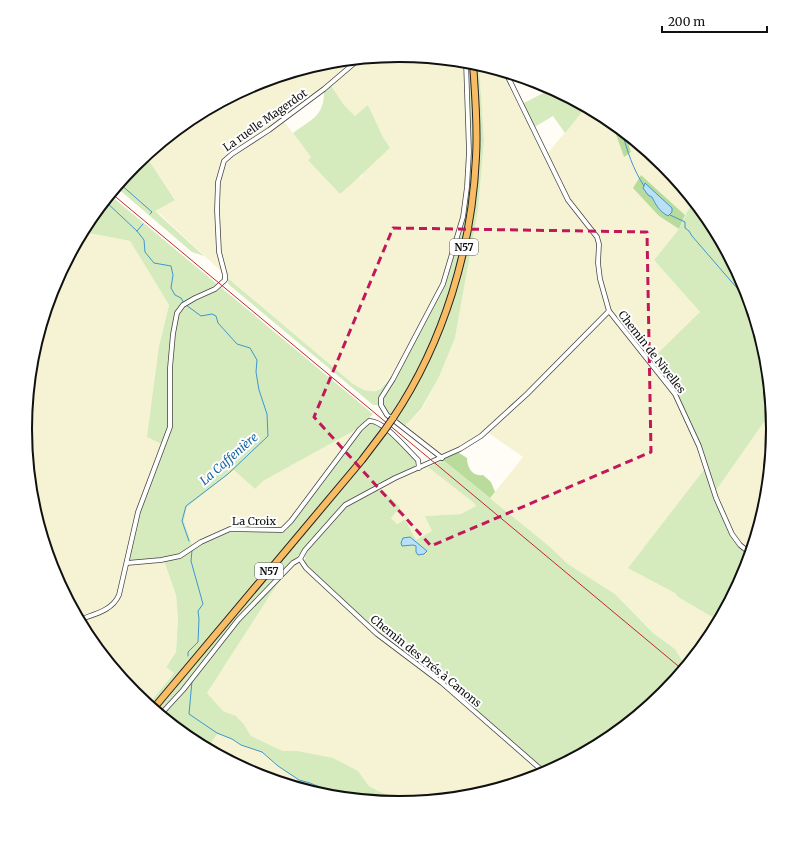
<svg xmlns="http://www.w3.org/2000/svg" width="798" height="859" font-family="Merriweather,serif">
<rect width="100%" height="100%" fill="#fffdf5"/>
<g fill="#f6f3d4" fill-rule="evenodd">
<path d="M 399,56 L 464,62 L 467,98 L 467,162 L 465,189 L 461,216 L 442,283 L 393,379 L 388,380 L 379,389 L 372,392 L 363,389 L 352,383 L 225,275 L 161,215 L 154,210 L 175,199 L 146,156 L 191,118 L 256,84 L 326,63 ZM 330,84 L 344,105 L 356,117 L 368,105 L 383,137 L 390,148 L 366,168 L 361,177 L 309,160 L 311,157 L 283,120 Z"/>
<polygon points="479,65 506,73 547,154 586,107 612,123 624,156 631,152 626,135 664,165 694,202 685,215 641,175 659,216 679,229 654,260 700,312 674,391 707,470 675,593 678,597 719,621 710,637 686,666 675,649 653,633 615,594 568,564 549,546 490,498 523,457 487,432 481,436 442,456 404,427 422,409 439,377 455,338 478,210 484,141"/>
<polygon points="83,232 130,241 169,305 159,346 162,444 135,512 124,565 164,561 176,595 178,618 176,652 166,666 174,673 148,705 134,694 88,637 53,572 32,502 25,429 32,356 54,286"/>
<polygon points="771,412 773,430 766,503 750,553 738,543 715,492"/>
<polygon points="359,428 285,527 280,529 225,528 192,545 184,521 187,507 235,470 255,489 263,481"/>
<polygon points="424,467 428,467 449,482 473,502 477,506 461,514 426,516 433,532 416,540 405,519 396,524 391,517 379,487"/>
<polygon points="294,563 298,563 302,564 547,773 472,796 415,802 409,796 394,797 378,791 369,786 358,771 297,751 283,751 251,736 243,723 236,716 223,711 207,693 285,572"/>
<polygon points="217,733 232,739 241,745 262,752 278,766 299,780 310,783 344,798 326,796 256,775 207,749"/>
</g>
<g fill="#d5ebbd">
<path d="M 467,62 L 471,63 C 472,90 475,117 474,144 C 473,225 449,315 409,385 C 403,395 396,405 390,415 L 383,407 L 382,398 L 445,283 L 460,233 L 468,194 Z"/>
<polygon points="476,64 479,65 484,141 478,210 455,338 439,377 421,409 404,427 395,419 452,302 466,254 473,215 478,176 479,143"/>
<path d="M 330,84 L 344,105 L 355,116 L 368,105 L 383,137 L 390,148 C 373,163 358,179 340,194 L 308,160 L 311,157 L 293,133 C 312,119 325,116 324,89 Z"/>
<polygon points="551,89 586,107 565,133 553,116 533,128 522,104"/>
<polygon points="146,156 175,200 155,211 204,256 192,252 116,187 135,165"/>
<polygon points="110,195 373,414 359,428 263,481 255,489 234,470 187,507 184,521 192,545 207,536 229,531 286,531 363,426 371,421 382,427 330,495 151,707 148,705 174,673 166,667 176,652 178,618 176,595 164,561 124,565 135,512 162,444 147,437 159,346 169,305 130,241 83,232 88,222"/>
<polygon points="694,202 710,222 745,287 766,357 771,412 715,492 732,534 750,553 744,573 719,621 678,597 675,593 628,568 703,471 707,469 681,405 649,362 700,312 654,260 679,229 687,212"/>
<path d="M 228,278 L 352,383 C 360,388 371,395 380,389 C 385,385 386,381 393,379 L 382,395 L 381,405 L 373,405 L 228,284 Z"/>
<polygon points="388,431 415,458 416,461 415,466 342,506 296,558 255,601 182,689 159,714 156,711 333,500"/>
<polygon points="443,460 549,546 568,564 615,594 653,633 675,649 685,665 676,667 676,678 663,694 607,741 547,773 443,682 377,632 310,571 304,562 306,552 348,505 379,487 400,507 391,518 397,524 405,519 416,540 432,531 425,516 461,514 476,506 473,502 428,467"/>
<polygon points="285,572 207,693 223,711 236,716 243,723 251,736 283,751 297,751 333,758 358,771 369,786 378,791 394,797 409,796 415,802 399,803 344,798 310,783 299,780 278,766 262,752 241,745 232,739 217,734 207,749 191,740 161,716 238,621"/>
</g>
<g fill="#b9dc9c">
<polygon points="612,123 626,135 631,152 624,157"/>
<polygon points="641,175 685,215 679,229 659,216 633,188"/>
<path d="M 456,451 L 467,458 C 467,467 472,477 483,475 L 491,482 L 495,492 L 490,498 L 443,460 Z"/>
</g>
<g fill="#b9e0f7" stroke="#3f96cf">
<path d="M 645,183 L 672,208 L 672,212 L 668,216 C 659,211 656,205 652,197 L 648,195 L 643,188 Z"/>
<polygon points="410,537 427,551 424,554 418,555 416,552 416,546 413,545 402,546 401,543 403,538"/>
</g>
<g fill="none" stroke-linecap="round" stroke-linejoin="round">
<g stroke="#3f96cf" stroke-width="1">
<path d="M 622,131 C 627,151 633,169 644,186"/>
<polyline points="119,183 152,212 150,214"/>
<polyline points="105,201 137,231 144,240 145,252 154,263 171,266 173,275 171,288 175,295 181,298 184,303"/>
<polyline points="670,215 685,222 685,228 689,231 692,236 749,302"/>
<polyline points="137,231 143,224"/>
<polyline points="186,305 201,316 212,314 216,316 218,323 237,344 250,348 257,360 256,372 259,390 267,414 268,436 228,474 186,506 182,521 189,541"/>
<polyline points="188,656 188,652 198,642 199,619 198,611 203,604 191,561 192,550"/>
<polyline points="192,681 189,714 217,733 232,739 241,745 262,752 278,766 299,780 310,783 347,798"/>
</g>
<defs>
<g id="minor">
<polyline points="506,73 568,200 597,237 599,244 598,263 600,279 609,311 675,394 699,446 716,498 732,534 740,545 750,553"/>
<polyline points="442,458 387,415 381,405 381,398 393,379 443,284 463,217 467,187 469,152 466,62"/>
<polyline points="300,559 305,550 345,505 395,478 460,449 481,436 527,394 609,311"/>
<polyline points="300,559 306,568 377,634 442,683 545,773"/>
<path d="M 127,563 L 161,560 L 180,556 L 201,542 L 230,529 L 282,530 L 291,521 L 360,429 L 369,421 C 382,419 406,448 416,458 L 418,460 L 419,468"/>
<path d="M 79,620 C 94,614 112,611 119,595 L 138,512 L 170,427 L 170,368 L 173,334 L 177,313 L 183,305 L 195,298 L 215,289 L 225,280 L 225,275 L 219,252 L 217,210 L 218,182 L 224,161 L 232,154 L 269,130 L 324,89 L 358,60"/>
<polyline points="160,715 183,690 238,620 293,563 300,559"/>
</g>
<g id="trunk">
<path d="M 393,418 C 444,342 472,248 476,157 C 478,126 475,94 473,63"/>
<polyline points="153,709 362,460 384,431"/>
</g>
</defs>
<use href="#minor" stroke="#444" stroke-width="5.5"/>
<use href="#trunk" stroke="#222" stroke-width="8"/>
<use href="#minor" stroke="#fff" stroke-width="4"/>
<use href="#trunk" stroke="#f7bc64" stroke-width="6"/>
<polyline stroke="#c4262e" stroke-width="1" points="111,193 683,670"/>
<defs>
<polyline id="trunk-bridge" points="384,431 393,418"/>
</defs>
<use href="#trunk-bridge" stroke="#222" stroke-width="8" stroke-linecap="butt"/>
<use href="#trunk-bridge" stroke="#f7bc64" stroke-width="6"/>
</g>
<path fill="none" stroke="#c2185b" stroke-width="3" stroke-dasharray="8 5" stroke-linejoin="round" d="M 393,228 L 647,232 L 651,452 L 431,546 L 314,417 Z"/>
<g text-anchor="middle" stroke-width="4" stroke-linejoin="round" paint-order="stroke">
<g fill="#fff" stroke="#585858" stroke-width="1">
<rect x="450" y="239" width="28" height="16" rx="3"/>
<rect x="255" y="563" width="28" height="16" rx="3"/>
</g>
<g font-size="10" font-weight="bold" fill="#111">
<text x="464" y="251">N57</text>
<text x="269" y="575">N57</text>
</g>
<g font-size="11" fill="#111" stroke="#fff">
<text transform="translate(265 120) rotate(-35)" y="4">La ruelle Magerdot</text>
<text transform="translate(652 352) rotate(52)" y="4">Chemin de Nivelles</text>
<text x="254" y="525">La Croix</text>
<text transform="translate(426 661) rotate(39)" y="4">Chemin des Prés à Canons</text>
</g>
<g font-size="12" font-style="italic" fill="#1768a6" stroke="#fff">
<text transform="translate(229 459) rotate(-41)" y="4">La Caffenière</text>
</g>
</g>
<path d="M0 0H798V859H0ZM32 429a367 367 0 1 1 734 0a367 367 0 1 1-734 0Z" fill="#fff" fill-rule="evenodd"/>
<path fill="none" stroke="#111" stroke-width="2" d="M32 429a367 367 0 1 1 734 0a367 367 0 1 1-734 0Z"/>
<path d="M662 26v6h105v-6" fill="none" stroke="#111111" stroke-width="2"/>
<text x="668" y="26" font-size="12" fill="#111111" stroke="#ffffff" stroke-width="3" paint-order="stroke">200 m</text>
</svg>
